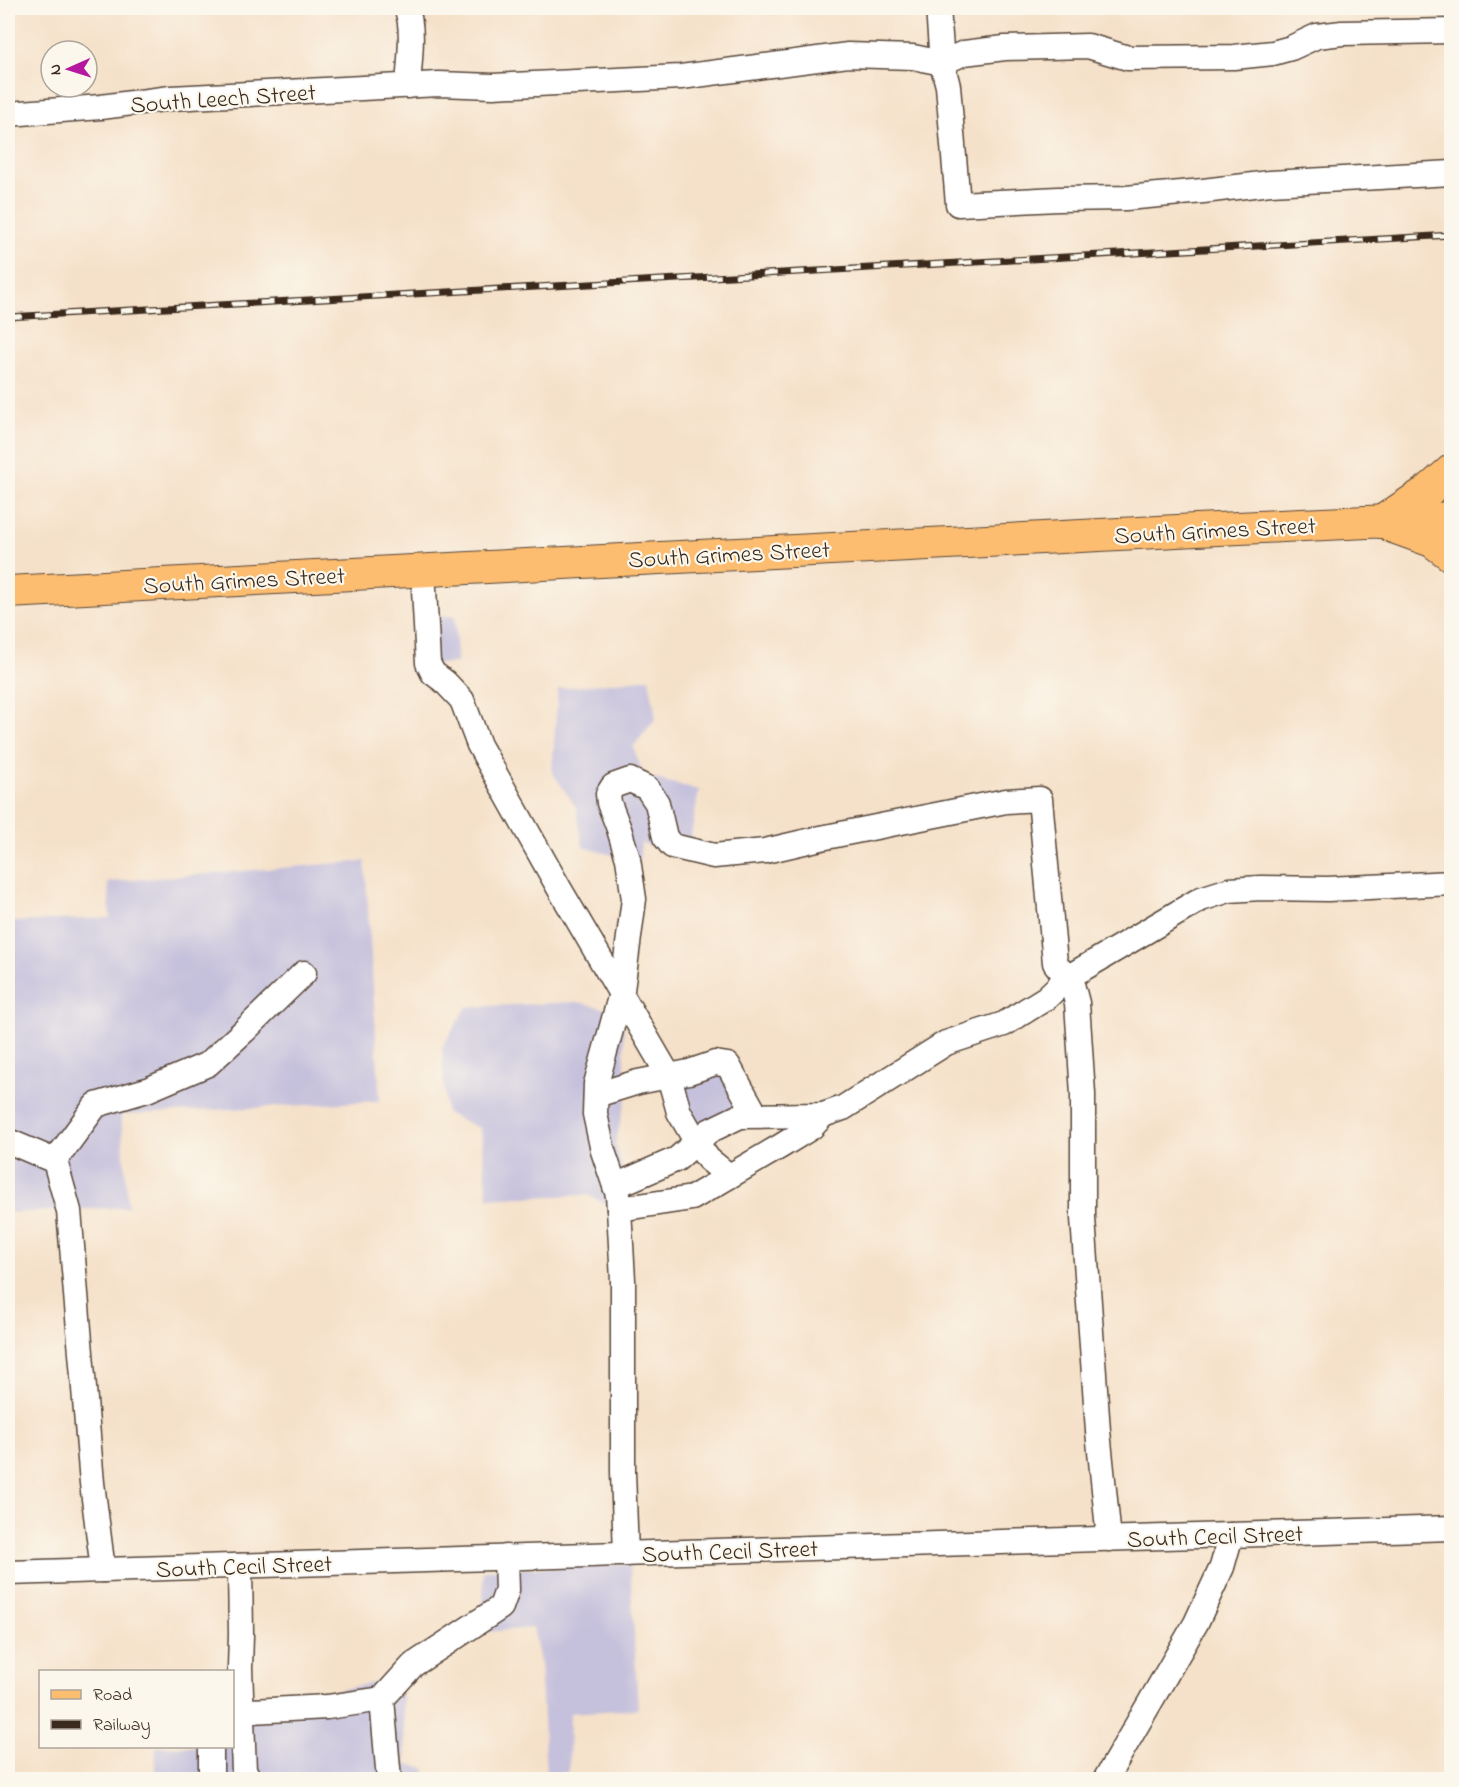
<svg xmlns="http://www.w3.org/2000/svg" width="1459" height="1787" font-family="'Indie Flower',sans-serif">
<rect width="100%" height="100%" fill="#fbf7ec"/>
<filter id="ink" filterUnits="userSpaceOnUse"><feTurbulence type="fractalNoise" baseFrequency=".0167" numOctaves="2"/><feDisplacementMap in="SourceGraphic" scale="12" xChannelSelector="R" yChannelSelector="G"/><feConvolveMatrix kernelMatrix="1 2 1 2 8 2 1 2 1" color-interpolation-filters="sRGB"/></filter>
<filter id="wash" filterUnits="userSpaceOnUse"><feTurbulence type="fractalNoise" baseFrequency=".008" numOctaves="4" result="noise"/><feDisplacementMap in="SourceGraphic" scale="24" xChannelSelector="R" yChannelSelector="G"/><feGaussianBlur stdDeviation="1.35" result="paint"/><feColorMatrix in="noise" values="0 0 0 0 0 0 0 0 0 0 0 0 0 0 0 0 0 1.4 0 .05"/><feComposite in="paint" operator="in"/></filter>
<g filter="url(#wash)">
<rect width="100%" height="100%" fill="#f5e1c9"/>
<g fill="#c5c0db">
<polygon points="455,616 457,663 431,664 429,617"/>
<polygon points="649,678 656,718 633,747 644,776 699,790 687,858 641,843 639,862 583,847 576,807 552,772 558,689"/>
<polygon points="365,861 380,1101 121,1115 128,1207 8,1213 8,922 110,918 108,882"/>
<polygon points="578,1002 623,1013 626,1100 615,1144 623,1169 627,1201 606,1204 588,1195 488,1198 481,1129 446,1113 442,1047 467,1007"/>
<polygon points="723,1050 738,1059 738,1126 707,1144 655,1072"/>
<polygon points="630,1564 638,1709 570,1713 569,1772 546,1776 540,1662 533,1628 484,1632 483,1570"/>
<polygon points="372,1683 402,1696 406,1764 425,1768 428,1779 155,1780 156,1747 232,1746 233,1697 324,1693"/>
</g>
</g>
<g filter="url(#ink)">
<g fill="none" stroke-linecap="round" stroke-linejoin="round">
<defs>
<g id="minor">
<path d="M 406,8 C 415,26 409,66 408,86"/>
<polyline points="938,8 942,63 948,86 958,204 1058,199 1126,198 1203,191 1270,183 1452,173"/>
<polyline points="8,114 101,107 171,98 439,84 493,86 681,77 848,55 913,57 942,63 964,53 1005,48 1088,46 1128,58 1234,57 1273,53 1291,48 1317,36 1342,33 1452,31"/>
<polyline points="423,570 428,663 433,673 445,682 462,700 479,745 559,888 669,1076 679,1112 697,1143 708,1159 729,1176"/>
<polyline points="596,1095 638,1082 689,1072 715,1063 728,1065 756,1115"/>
<polyline points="8,1141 55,1161 69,1211 92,1483 103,1570"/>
<polyline points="55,1161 96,1105 147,1090 208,1064 244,1031 304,973"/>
<polyline points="615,1186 677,1159 709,1131 740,1116 823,1115 843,1108 946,1043 1004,1024 1046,998 1067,978 1201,899 1229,890 1261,888 1328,889 1452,883"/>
<polyline points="619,1209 692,1198 781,1146 812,1127 823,1115"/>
<polyline points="626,1554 623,1472 623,1280 619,1209 618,1195 603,1151 595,1114 596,1084 622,990 634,899 628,859 619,829 609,803 608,794 613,786 630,780 647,788 657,803 665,837 672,846 714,856 765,851 821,838 1006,801 1040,799 1055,963 1072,984 1077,1003 1083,1094 1083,1218 1098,1431 1109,1539"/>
<polyline points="240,1566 241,1635 240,1668 244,1771 251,1780"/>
<polyline points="8,1573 1452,1528"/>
<polyline points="382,1699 389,1780"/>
<polyline points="232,1712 327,1707 382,1699 413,1665 501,1607 507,1590 506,1557"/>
<polyline points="211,1746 211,1780"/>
<polyline points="1105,1780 1196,1623 1222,1567 1231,1535"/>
</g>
<g id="major">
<polyline points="1381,522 1429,490 1452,470"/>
<polyline points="1393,527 1432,541 1452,556"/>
<polyline points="8,592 1196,530 1452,518"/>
</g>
</defs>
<use href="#minor" stroke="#574538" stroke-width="27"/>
<use href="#major" stroke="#574538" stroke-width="34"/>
<use href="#minor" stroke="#fff" stroke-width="24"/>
<use href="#major" stroke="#fcbd6f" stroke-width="32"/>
<defs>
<polyline id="rail" points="8,317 1452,235"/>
</defs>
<use href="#rail" stroke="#3b2a1e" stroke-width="7"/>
<use href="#rail" stroke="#fbf7ec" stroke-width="4.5" stroke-dasharray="14" stroke-linecap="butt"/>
</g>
</g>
<g text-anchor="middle" stroke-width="4.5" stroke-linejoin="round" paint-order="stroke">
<g font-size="24" fill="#3b2a1e" stroke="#fbf7ec">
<text transform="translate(223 98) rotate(-4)" y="8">South Leech Street</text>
<text transform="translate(1215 530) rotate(-3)" y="8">South Grimes Street</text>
<text transform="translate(729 554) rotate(-3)" y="8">South Grimes Street</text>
<text transform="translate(244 580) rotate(-3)" y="8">South Grimes Street</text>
<text transform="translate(1215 1536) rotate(-2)" y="8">South Cecil Street</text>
<text transform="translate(730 1551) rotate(-2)" y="8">South Cecil Street</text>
<text transform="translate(244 1566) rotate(-2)" y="8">South Cecil Street</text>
</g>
</g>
<rect width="1459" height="1787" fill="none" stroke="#fbf7ec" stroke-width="30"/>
<rect x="39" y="1670" width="195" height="78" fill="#fbf7ec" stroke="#aea59a" stroke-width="1.5"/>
<rect x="51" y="1690" width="30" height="9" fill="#fcbd6f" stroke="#aea59a" stroke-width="1.5"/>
<text x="93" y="1700" font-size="18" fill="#3b2a1e">Road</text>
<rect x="51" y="1720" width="30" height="9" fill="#3b2a1e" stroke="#aea59a" stroke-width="1.5"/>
<text x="93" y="1730" font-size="18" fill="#3b2a1e">Railway</text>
<g transform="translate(69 69) rotate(267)"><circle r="28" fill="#fbf7ec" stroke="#aea59a" stroke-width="1.5"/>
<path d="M0-4.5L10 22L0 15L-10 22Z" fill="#b5179e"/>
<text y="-9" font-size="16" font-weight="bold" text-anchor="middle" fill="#3b2a1e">N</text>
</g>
</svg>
